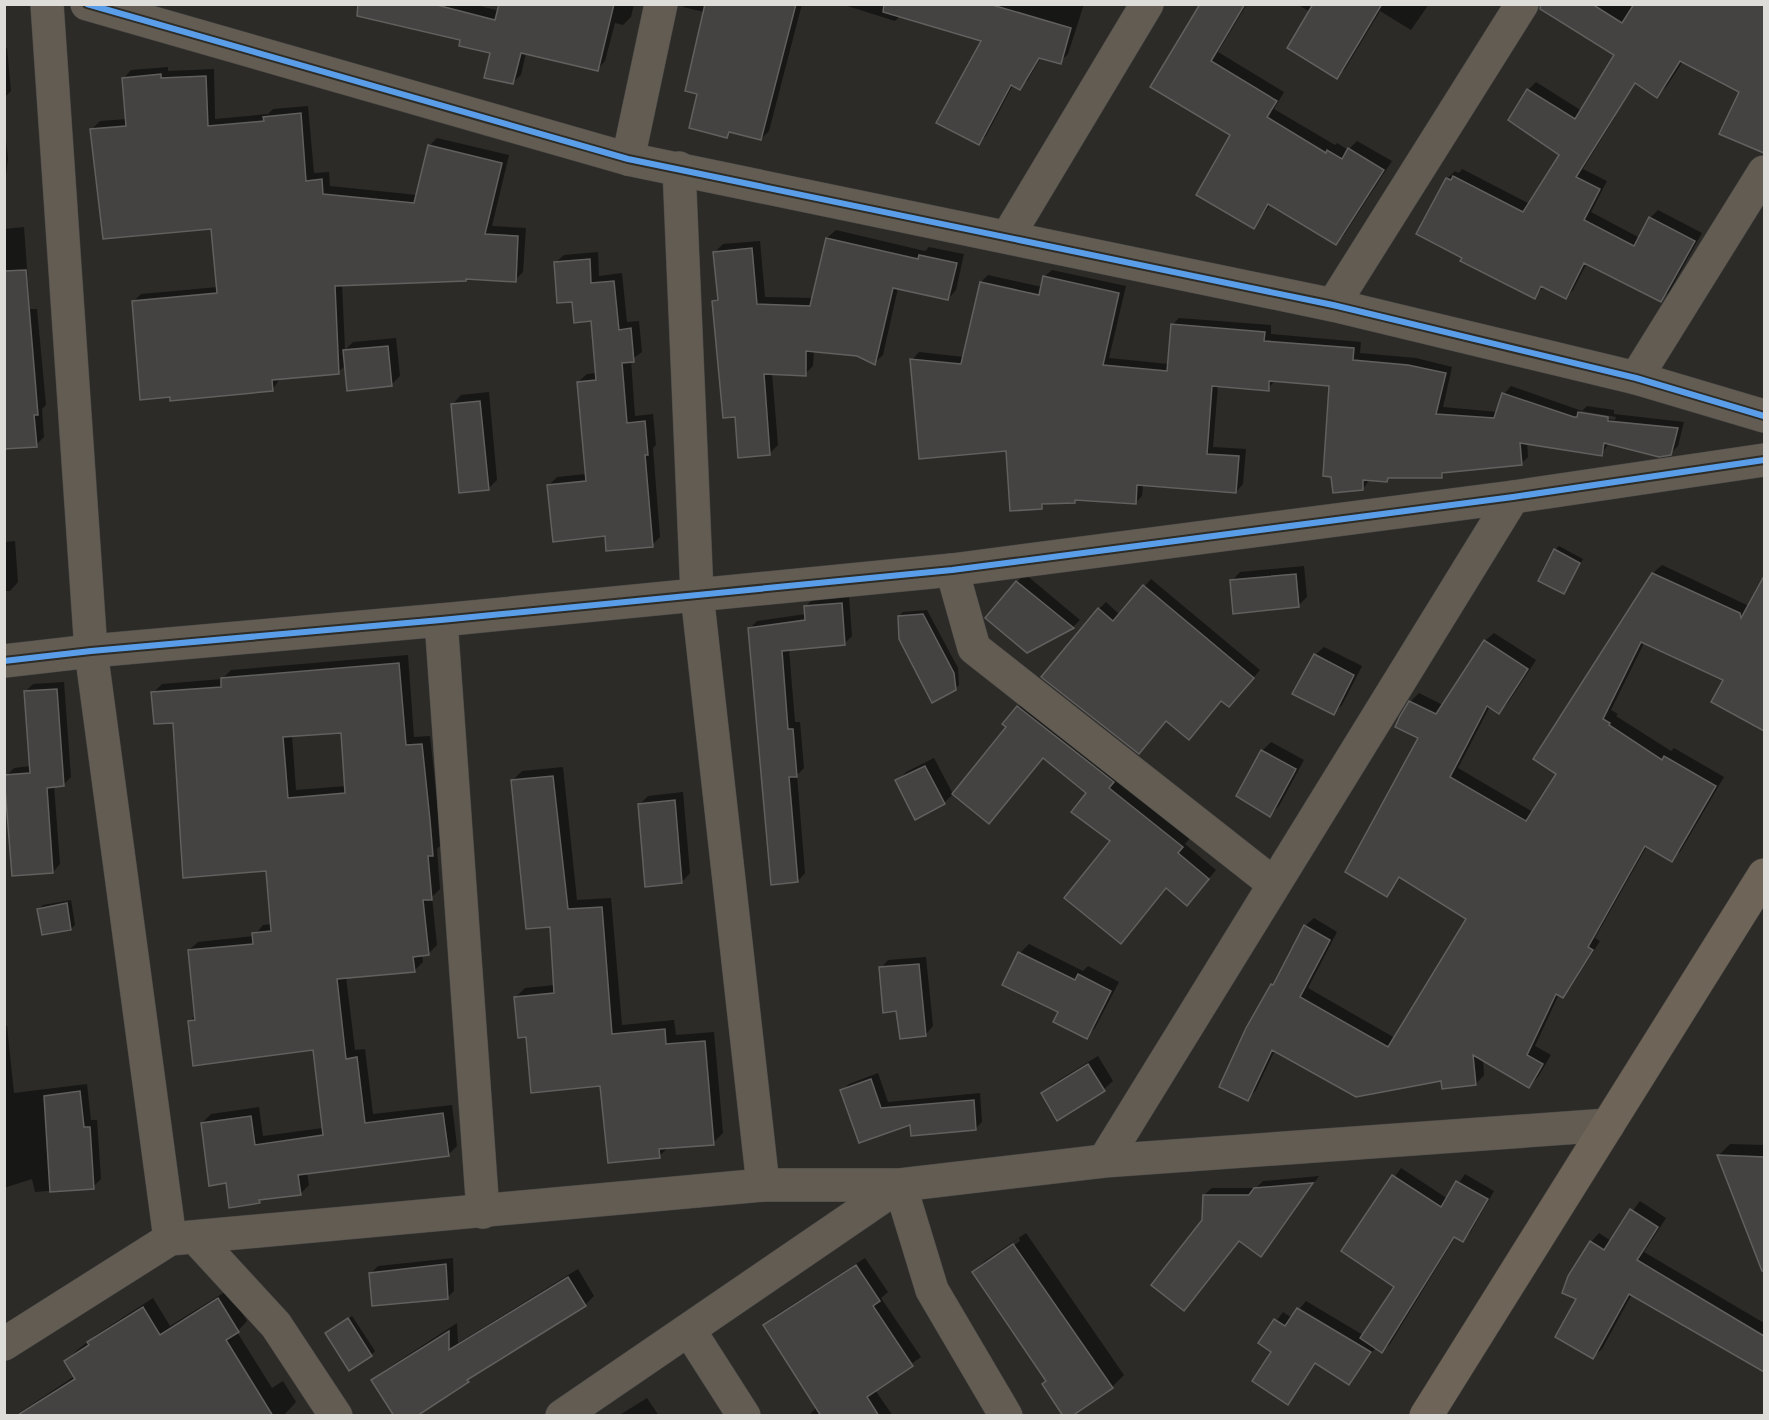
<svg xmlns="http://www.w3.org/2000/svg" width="1769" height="1420" font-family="'Sofia Sans Condensed',sans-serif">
<rect width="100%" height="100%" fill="#2c2b28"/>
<g fill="#0007" fill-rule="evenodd">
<polygon points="372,4 473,4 499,11 501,4 634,4 631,17 623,25 615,23 605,61 597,70 526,53 521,75 512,83 492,52"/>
<polygon points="684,4 802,4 769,131 761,139 731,132 727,136 699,93 704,12 683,7"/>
<polygon points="841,4 1084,4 1068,54 1060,62 1041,57 1028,80 1020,88 1013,85 986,136 978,143 983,40 900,16 895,21"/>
<polygon points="1202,4 1247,4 1218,52 1284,92 1274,109 1335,145 1337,143 1348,150 1357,141 1392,161 1344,235 1336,243 1271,204 1253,227 1232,134 1153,86"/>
<polygon points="1297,4 1429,4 1411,30 1380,11 1345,69 1337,77 1310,12"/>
<polygon points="1546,4 1764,4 1764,141 1756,150 1721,133 1741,91 1683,61 1667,86 1657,96 1637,83 1629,90 1616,55"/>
<polygon points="4,48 7,48 11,91 4,98"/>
<polygon points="168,67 168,71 214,69 215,119 268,114 273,109 308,106 314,173 329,172 330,186 417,195 429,146 437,138 509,155 492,226 526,228 523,272 515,280 467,278 465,280 342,284 345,350 353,342 396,338 400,376 391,385 346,365 338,372 280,378 273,389 133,302 141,294 218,287 212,227 92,129 100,121 127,119 124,78 131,70"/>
<polygon points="1536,82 1582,111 1590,103 1615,117 1583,169 1607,181 1591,212 1640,238 1650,218 1658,210 1702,233 1669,292 1661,300 1587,263 1573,290 1566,298 1544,286 1535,297 1464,257 1447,179 1455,171 1459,173 1462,169 1530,204 1561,154 1528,90"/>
<polygon points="4,123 8,158 4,194"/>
<polygon points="24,227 30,309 37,309 46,405 42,409 44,437 36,445 4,448 4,229"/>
<polygon points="836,230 925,251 929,247 964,254 956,290 948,299 898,288 883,355 874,363 858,354 814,351 813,366 805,374 772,373 778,445 769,454 736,416 714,301 719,296 715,252 723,244 760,241 765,297 814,298 827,238"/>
<polygon points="598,252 599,276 622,273 627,322 639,321 642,352 631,360 635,416 653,414 656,445 653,448 660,537 652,545 606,535 549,485 557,477 586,474 578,382 587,374 597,373 592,320 574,300 555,263 564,255"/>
<path d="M 1052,270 L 1126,286 L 1109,358 L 1169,364 L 1172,325 L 1179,318 L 1271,325 L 1271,334 L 1361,342 L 1360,353 L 1416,358 L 1452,367 L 1443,407 L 1498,412 L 1504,394 L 1511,386 L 1582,411 L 1587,406 L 1614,410 L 1614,414 L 1684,422 L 1678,446 L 1671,453 L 1609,443 L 1601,455 L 1527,442 L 1528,457 L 1521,464 L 1447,471 L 1441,477 L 1391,476 L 1387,480 L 1370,479 L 1363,489 L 1331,384 L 1275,380 L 1268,389 L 1218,385 L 1213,447 L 1246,449 L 1243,484 L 1236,492 L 1143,484 L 1142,496 L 1135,503 L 1078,499 L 1075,502 L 1047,502 L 1042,507 L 1007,449 L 912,360 L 919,352 L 964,357 L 981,282 L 988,275 L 1042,287 L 1044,277 ZM 1581,411 L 1616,417 L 1615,420 L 1579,414 Z"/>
<polygon points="489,392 497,480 488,489 453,404 461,395"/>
<polygon points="15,541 18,582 10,591 4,591 4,542"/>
<polygon points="1559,546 1583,559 1563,593 1555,550"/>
<polygon points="1662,565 1749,606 1764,579 1764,726 1763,728 1725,679 1645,641 1611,710 1618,714 1616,716 1671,751 1674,748 1724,777 1680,852 1671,860 1647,846 1595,938 1600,941 1571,987 1563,996 1559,994 1535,1046 1551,1055 1538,1077 1529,1086 1483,1059 1484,1075 1476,1084 1275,1050 1256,1090 1248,1099 1272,985 1278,979 1305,926 1314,918 1337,932 1308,988 1395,1038 1468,918 1401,877 1387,895 1420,737 1410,702 1419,693 1443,705 1485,641 1494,633 1536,660 1508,703 1499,712 1490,706 1458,768 1533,812 1558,774 1535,759 1653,573"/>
<polygon points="1304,566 1307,597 1298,606 1232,581 1240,572"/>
<polygon points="1025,574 1080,620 1073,627 1027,651 1017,582"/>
<polygon points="1151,579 1260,670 1236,698 1222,700 1196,731 1099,609 1106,602 1120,615"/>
<polygon points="849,596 852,636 844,644 789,649 795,722 800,722 804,768 797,775 805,873 798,881 750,628 757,621 806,614 805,607 813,599"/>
<polygon points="927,610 958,668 959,685 955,689 899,616 903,612"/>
<polygon points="1324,647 1362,666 1342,705 1333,714 1315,655"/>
<path d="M 408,655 L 414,737 L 430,736 L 438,810 L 441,845 L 437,849 L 440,889 L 432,897 L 437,945 L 428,954 L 422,954 L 423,962 L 414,971 L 346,977 L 355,1050 L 365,1049 L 373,1114 L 452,1105 L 457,1146 L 448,1155 L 307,1172 L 309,1185 L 300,1194 L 262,1198 L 259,1202 L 227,1182 L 202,1123 L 211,1114 L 259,1107 L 263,1136 L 323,1128 L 314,1048 L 189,1022 L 196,1015 L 189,950 L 198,942 L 254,936 L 263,925 L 272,924 L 268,870 L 174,721 L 153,693 L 162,684 L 222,679 L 231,670 ZM 342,731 L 346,786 L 296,790 L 292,735 Z"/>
<polygon points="64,682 71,777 63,785 54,786 60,864 53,872 6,776 14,768 31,766 25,692 33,684"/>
<polygon points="1027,698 1190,838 1185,844 1216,870 1195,895 1167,887 1129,933 1112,841 1088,792 1044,756 989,822 1008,727 1004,724"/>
<polygon points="1271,742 1304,760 1279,806 1270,815 1262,751"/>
<polygon points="934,758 953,794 944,803 897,781 906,772"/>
<polygon points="563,767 577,900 611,898 622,1025 674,1020 676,1035 714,1032 723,1133 713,1143 669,1147 659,1156 601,1085 527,1036 515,998 525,988 555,985 551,925 512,781 522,771"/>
<polygon points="683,792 690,873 682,882 639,805 648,796"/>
<polygon points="71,900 75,925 71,929 39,909 43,905"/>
<polygon points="1029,944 1083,971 1088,966 1119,982 1095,1028 1087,1037 1060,1012 1004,984 1020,953"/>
<polygon points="926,957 933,1026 926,1034 897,1010 881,968 888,960"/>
<polygon points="4,1026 7,1026 14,1093 87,1084 91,1120 97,1120 101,1179 93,1187 35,1192 32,1179 4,1188"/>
<polygon points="1098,1056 1113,1081 1104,1089 1043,1094 1051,1085"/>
<polygon points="878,1073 888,1102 980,1093 982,1122 975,1129 911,1123 842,1090 849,1084"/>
<polygon points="1730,1144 1764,1145 1764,1272 1719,1155"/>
<polygon points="1401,1168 1448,1199 1465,1174 1494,1191 1470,1233 1462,1240 1456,1236 1390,1344 1382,1351 1376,1347 1349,1383 1317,1362 1287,1403 1273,1352 1260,1343 1283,1312 1292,1318 1306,1301 1363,1335 1396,1287 1343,1251"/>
<polygon points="1319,1176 1261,1255 1204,1220 1204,1195 1212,1188 1256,1188 1263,1181"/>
<polygon points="1640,1201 1666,1218 1644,1252 1764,1323 1764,1360 1757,1367 1632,1294 1602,1349 1593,1357 1579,1298 1591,1242 1599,1233 1611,1241"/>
<path d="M 1026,1233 L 1124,1375 L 1112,1387 L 1047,1381 L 974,1272 L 986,1260 ZM 1019,1238 L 1020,1241 L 986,1265 L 986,1261 Z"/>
<polygon points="453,1258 454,1291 447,1298 371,1273 378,1266"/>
<polygon points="865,1258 888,1292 881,1298 921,1357 875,1390 893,1416 808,1416 817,1407 765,1325 773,1317"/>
<polygon points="578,1269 594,1296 586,1304 475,1373 468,1381 373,1381 382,1372 457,1323 458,1343"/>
<polygon points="228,1290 247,1321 237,1332 272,1388 283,1381 296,1402 283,1416 14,1416 75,1376 66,1361 76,1351 99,1333 153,1298 170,1326"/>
<polygon points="352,1316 375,1351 371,1355 331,1330"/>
<polygon points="647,1398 659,1416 618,1416"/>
</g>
<g fill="#444341" stroke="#61605e" stroke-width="1.5" fill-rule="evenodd">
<polygon points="358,4 433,4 495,20 499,4 614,4 598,71 521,53 513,84 484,78 490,53 459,46 460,40 357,16"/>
<polygon points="705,4 796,4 761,140 729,132 727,138 689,128 697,94 685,91"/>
<polygon points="884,4 989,4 1071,28 1061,64 1039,58 1020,90 1011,85 979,145 936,123 981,41 883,12"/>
<polygon points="1200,4 1245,4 1211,61 1277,101 1267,117 1326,153 1327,150 1342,159 1348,148 1384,170 1336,245 1268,204 1254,229 1196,195 1230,135 1150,87"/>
<polygon points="1313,4 1382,4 1337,79 1287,48"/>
<polygon points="1541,4 1592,4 1622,23 1634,4 1764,4 1764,153 1719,134 1739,92 1680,61 1657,98 1635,83 1576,177 1600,189 1584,220 1634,246 1649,217 1695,241 1661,302 1584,263 1566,299 1541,286 1535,299 1460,261 1462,258 1416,234 1446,178 1451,180 1453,176 1523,212 1559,155 1508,120 1527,89 1575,119 1614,55 1540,9"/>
<polygon points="161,74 161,78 206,76 208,126 264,121 263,117 301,113 306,181 322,179 323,194 414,203 428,145 502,163 485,234 518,236 516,282 466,279 466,281 335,286 339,374 272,380 273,391 170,401 170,397 140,400 132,301 217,293 211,229 103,239 90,129 126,126 122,78"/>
<polygon points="826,238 918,259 919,255 957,263 948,300 893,288 875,365 857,356 806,351 806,376 764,374 770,455 738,458 735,417 723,418 712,301 718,300 713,252 752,248 757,304 810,306"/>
<polygon points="590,259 591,283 614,281 619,330 631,328 634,362 622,363 627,423 645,421 648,455 645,455 653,547 606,551 605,536 553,542 547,485 586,481 577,382 596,380 591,321 574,323 572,302 557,303 554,262"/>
<polygon points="26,270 38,415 34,415 37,447 4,449 4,271"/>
<polygon points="1043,276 1119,293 1103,365 1167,371 1171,324 1265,332 1264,341 1354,348 1353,360 1408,365 1446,373 1436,414 1494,418 1502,393 1574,417 1577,417 1578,412 1608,417 1608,421 1678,428 1671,455 1659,457 1604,443 1602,456 1520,443 1522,465 1442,473 1442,478 1388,478 1387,482 1363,480 1363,490 1333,493 1331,477 1323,476 1329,386 1269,381 1269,391 1212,386 1207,454 1239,456 1236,493 1137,485 1136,504 1075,500 1075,503 1042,504 1042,509 1010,511 1006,451 919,459 910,359 961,364 980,282 1039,295"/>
<polygon points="388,346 392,386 347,391 343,350"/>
<polygon points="480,401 489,490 459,493 451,404"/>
<polygon points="1554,549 1580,563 1564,594 1538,581"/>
<polygon points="1652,573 1740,613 1741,618 1764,576 1764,731 1711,702 1723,680 1641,642 1603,719 1610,723 1609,725 1662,760 1664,756 1716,786 1672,862 1645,846 1588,947 1593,950 1563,998 1556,994 1527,1055 1543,1064 1529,1088 1473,1055 1476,1085 1442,1089 1441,1081 1356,1097 1272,1050 1248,1101 1219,1087 1246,1028 1271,984 1273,985 1304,925 1330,940 1300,997 1388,1047 1466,919 1399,877 1387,897 1345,872 1418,738 1395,727 1400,716 1409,701 1436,714 1484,640 1528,669 1499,714 1487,706 1450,777 1526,821 1556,774 1533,759"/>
<polygon points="1296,574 1299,607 1233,614 1230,580"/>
<polygon points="1016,581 1074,628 1027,653 985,618"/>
<polygon points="1143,585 1254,678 1229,707 1221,701 1189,740 1166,721 1139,754 1041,677 1098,608 1113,621"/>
<polygon points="842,603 845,645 782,651 788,729 793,729 797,777 789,777 798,882 771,885 748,628 805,620 804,606"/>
<polygon points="923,614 954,673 956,690 932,703 899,639 898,616"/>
<polygon points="1314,654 1354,675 1334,715 1292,694"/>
<path d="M 399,663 L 406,745 L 422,744 L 430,820 L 433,856 L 428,856 L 432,900 L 423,900 L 429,955 L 413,957 L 415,972 L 337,979 L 346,1059 L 357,1057 L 365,1123 L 443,1113 L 449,1156 L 298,1175 L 301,1195 L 259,1200 L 260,1203 L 229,1208 L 226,1183 L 209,1186 L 201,1123 L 251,1116 L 255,1145 L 323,1135 L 313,1050 L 193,1066 L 188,1021 L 195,1020 L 188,950 L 253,944 L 252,933 L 271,931 L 266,871 L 183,878 L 173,723 L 154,724 L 151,692 L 221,687 L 221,678 ZM 341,733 L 345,793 L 288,798 L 283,737 Z"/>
<polygon points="57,689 64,786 47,788 53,873 12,876 4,775 30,773 24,691"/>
<polygon points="1017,706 1114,782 1109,788 1183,847 1178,853 1209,879 1187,906 1166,888 1121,944 1064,898 1110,841 1071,812 1086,793 1043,758 989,824 952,794 1006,727 1002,724"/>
<polygon points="1261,750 1296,769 1270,817 1236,796"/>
<polygon points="925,766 945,804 915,820 895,780"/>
<polygon points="553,776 568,909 602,907 612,1034 665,1029 666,1044 705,1041 714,1145 659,1149 660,1158 608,1163 600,1086 531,1093 526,1037 518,1038 514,997 554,993 550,927 526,929 511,780"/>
<polygon points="675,800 682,883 645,887 638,804"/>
<polygon points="67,903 71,930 42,935 37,909"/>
<polygon points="1018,952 1075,980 1078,974 1111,991 1087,1039 1053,1022 1058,1012 1002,985"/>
<polygon points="919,964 926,1036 900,1039 896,1011 883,1013 879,967"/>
<polygon points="1088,1064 1105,1091 1057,1121 1041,1093"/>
<polygon points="871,1079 881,1108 974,1100 976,1130 911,1136 910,1125 859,1143 840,1090"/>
<polygon points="80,1091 84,1127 90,1127 94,1189 50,1192 44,1096"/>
<polygon points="1717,1155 1764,1157 1764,1271 1762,1271"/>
<polygon points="1392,1175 1441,1207 1456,1181 1488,1199 1463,1242 1454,1237 1382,1353 1360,1338 1394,1287 1341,1251"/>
<polygon points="1313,1183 1261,1257 1239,1241 1184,1311 1151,1285 1202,1220 1203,1195 1249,1195 1254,1188"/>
<polygon points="1630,1209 1658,1227 1637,1260 1764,1336 1764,1372 1629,1294 1593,1359 1555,1337 1576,1299 1562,1293 1568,1276 1590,1241 1604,1250"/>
<polygon points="1013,1244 1113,1388 1072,1416 1063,1416 1042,1384 1046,1381 972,1272"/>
<polygon points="446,1264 448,1299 372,1306 369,1273"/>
<polygon points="856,1265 880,1301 873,1306 913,1366 867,1397 879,1416 821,1416 763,1325"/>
<polygon points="568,1277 586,1306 467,1380 469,1382 417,1416 394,1416 371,1380 449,1331 449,1350"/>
<polygon points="218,1298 239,1332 226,1340 273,1416 16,1416 75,1379 64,1361 89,1345 87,1342 143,1307 160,1335"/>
<polygon points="1297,1308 1371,1352 1349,1385 1315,1363 1288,1405 1252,1381 1271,1352 1258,1343 1274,1319 1285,1326"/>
<polygon points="348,1318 372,1356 349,1371 325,1333"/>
</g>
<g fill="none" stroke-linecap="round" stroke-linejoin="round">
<defs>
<g id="minor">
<polyline points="47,4 91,651 170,1239"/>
<polyline points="87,4 628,159 1333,305 1636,378 1764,416"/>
<polyline points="628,159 661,4"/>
<polyline points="679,168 697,594 763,1185"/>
<polyline points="1008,236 1147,4"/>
<polyline points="1333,305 1522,4"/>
<polyline points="1636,378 1764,172"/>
<polyline points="952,570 974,648 1274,884"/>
<polyline points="441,620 483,1212"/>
<polyline points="4,661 91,651 441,620 952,570 1513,497 1764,460"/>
<polyline points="1104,1161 1513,497"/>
<polyline points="196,1238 276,1325 336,1416"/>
<polyline points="689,1330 744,1416"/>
<polyline points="4,1344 170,1239 763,1185 900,1185 1104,1161 1608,1125"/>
<polyline points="562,1416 900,1185 932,1290 1006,1416"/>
</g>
<polyline id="major" points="1426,1416 1764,875"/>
</defs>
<use href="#minor" stroke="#484745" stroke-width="34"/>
<use href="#major" stroke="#484745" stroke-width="34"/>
<use href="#minor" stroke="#625c53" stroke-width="33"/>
<use href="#major" stroke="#6e6457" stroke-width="33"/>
<defs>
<g id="cycleway">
<polyline points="87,4 628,159 1333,305 1636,378 1764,416"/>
<polyline points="4,661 91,651 441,620 952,570 1513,497 1764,460"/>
</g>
</defs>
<use href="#cycleway" stroke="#2d2c27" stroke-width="10"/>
<use href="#cycleway" stroke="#5a9eea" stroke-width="6"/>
</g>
<rect width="1769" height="1420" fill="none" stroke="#deddda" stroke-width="12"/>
</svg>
